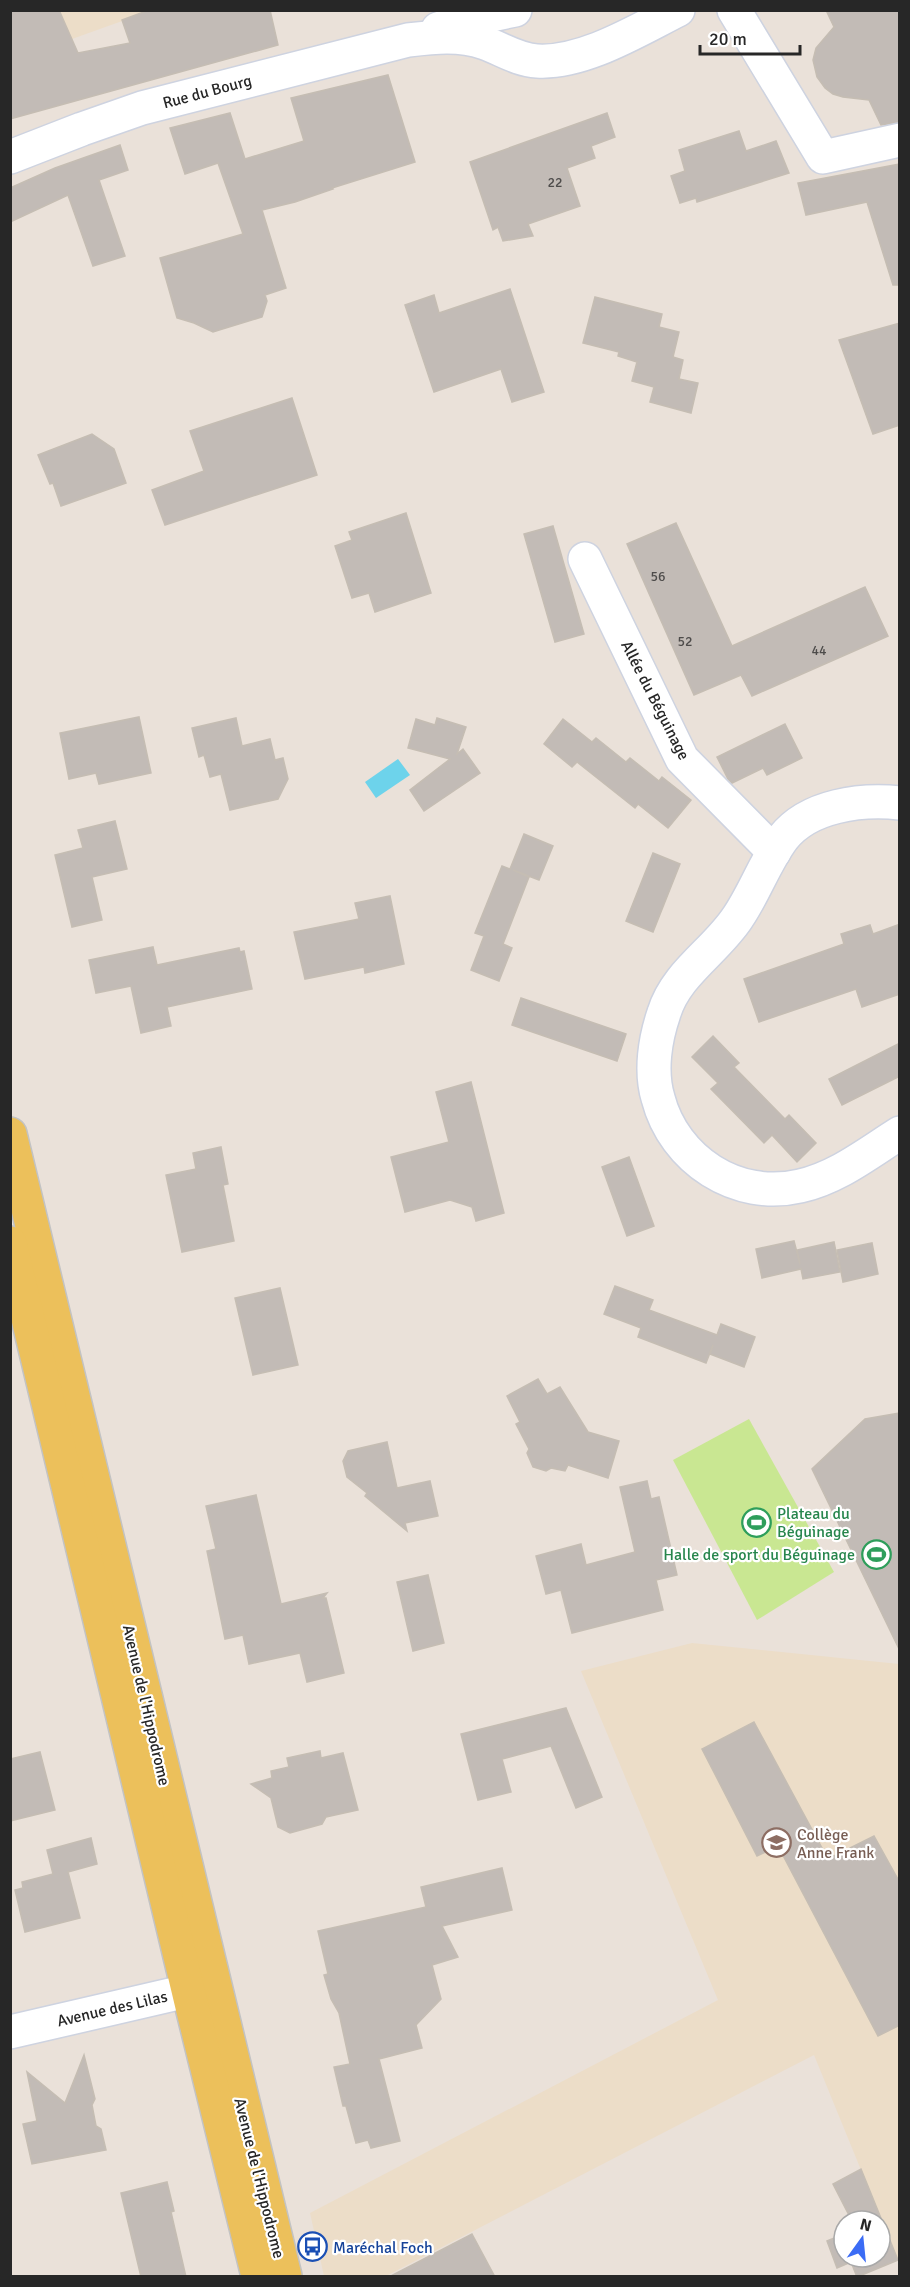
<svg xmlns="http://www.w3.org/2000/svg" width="910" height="2287" font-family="Signika,sans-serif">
<rect width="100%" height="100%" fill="#eae1d9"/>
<g fill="#ecddc8">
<polygon points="59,11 150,11 72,39"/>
<polygon points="692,1643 899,1664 899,2263 814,2055 386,2276 324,2276 310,2213 718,2000 581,1671"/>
</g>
<polygon fill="#c9e792" points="749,1419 834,1572 757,1620 673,1460"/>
<polygon fill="#6dd3eb" points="398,759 410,775 376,798 365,782"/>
<g fill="#c2bbb6" stroke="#c5bdb3" stroke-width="1.5">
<polygon points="10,10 59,10 78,53 130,43 122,20 149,10 270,10 278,45 10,119"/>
<polygon points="826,10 900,10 900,122 881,125 869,100 843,97 833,94 825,88 817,77 813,60 816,48 834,27"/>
<polygon points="388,75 415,162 332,188 333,189 295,202 262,210 286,288 265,295 267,301 262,317 213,332 194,323 177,318 160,258 243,234 218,163 185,174 170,128 230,113 245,159 304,141 291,98"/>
<polygon points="607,113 615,137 591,146 595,158 567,168 580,206 528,224 533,236 503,241 498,227 493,230 470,162"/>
<polygon points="739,131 746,151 776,141 789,173 697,202 696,198 680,203 671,176 685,171 679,150"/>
<polygon points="120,145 128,170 99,180 125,256 93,266 68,195 10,222 10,188 55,168"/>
<polygon points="900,164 900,285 893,285 867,202 806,215 798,183"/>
<polygon points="510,289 544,392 512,402 501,369 434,392 405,305 434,295 439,313"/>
<polygon points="595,297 662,314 659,327 679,332 673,357 683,360 679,379 698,383 691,413 650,402 654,387 632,381 637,362 618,356 619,352 583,343"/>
<polygon points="900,323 900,425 873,434 839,340"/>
<polygon points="292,398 317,475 165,525 152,490 204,471 190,431"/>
<polygon points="92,434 114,449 126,483 61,506 53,483 50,484 38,455"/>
<polygon points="406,513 431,593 375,612 369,593 352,598 335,546 352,540 349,532"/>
<polygon points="676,523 732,646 865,587 888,636 752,696 741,675 694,695 627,544"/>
<polygon points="553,526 584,634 555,642 524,534"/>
<polygon points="139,717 151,773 99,784 96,773 69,779 60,733"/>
<polygon points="236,718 242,746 270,739 275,760 283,758 288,779 278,799 230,810 221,774 210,777 204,755 199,757 192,728"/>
<polygon points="437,718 466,727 457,754 463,749 480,773 424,811 410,790 450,759 408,748 416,719 435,725"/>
<polygon points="563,719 592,742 596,738 626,762 630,758 659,781 662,777 691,800 668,828 638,804 635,808 577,762 572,767 544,744"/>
<polygon points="785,724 802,758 767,775 763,768 732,783 728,779 717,757"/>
<polygon points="115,821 127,869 92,877 102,920 72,927 55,855 83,848 78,830"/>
<polygon points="524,834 553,846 539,880 513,870 529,877 503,944 512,948 499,981 471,970 484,936 475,933 502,866 510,869"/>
<polygon points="653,853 680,864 653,932 626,921"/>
<polygon points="390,896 404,964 365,973 364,967 305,979 294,932 359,919 355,903"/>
<polygon points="900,924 900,994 862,1007 856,989 759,1022 744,979 844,944 841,934 870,925 873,934"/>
<polygon points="153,947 157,965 239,948 240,952 244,951 252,989 167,1007 171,1026 141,1033 131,986 96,993 89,960"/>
<polygon points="521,998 626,1034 617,1061 512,1025"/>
<polygon points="713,1036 739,1063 734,1067 785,1119 789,1115 816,1143 797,1162 772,1135 764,1143 711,1089 718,1083 692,1057"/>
<polygon points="900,1043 900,1076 842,1105 829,1079"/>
<polygon points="471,1082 504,1213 476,1221 472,1207 450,1200 405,1212 391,1157 449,1142 436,1092"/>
<polygon points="221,1147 228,1184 223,1185 234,1241 182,1252 166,1175 196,1169 193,1153"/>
<polygon points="629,1157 654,1226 627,1236 602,1167"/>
<polygon points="794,1241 800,1264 797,1250 834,1242 840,1272 803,1279 801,1269 762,1278 756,1249"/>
<polygon points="872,1243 878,1274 843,1282 837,1250"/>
<polygon points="615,1286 653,1300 649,1310 717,1335 721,1324 755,1337 744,1367 710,1354 713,1345 706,1363 638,1337 641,1328 604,1314"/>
<polygon points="280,1288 298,1365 253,1375 235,1298"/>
<polygon points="538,1379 547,1394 560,1387 588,1432 619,1441 608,1478 568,1465 565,1471 551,1468 546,1471 533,1467 527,1453 529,1449 516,1424 520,1422 507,1396"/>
<polygon points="900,1413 900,1651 812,1469 865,1419"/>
<polygon points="387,1442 397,1488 430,1481 438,1516 405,1523 407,1531 365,1496 367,1493 347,1477 343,1461 348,1451"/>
<polygon points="647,1481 651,1499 659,1497 677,1575 656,1580 663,1610 572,1633 561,1590 546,1594 536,1556 581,1544 586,1565 635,1552 620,1487"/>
<polygon points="256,1495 281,1604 327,1593 323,1598 326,1598 344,1673 307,1682 300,1653 249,1664 243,1635 225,1639 207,1551 216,1549 206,1506"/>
<polygon points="428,1575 444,1643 413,1651 397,1582"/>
<polygon points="566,1708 602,1797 576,1808 551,1746 502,1759 511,1792 478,1800 461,1734"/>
<polygon points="754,1722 828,1859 874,1836 900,1883 900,2025 878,2036 778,1846 757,1856 702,1749"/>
<polygon points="320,1751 321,1758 343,1753 358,1810 326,1817 322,1824 290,1833 278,1827 271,1798 251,1784 272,1778 271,1771 289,1767 287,1758"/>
<polygon points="40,1752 55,1810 10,1821 10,1759"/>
<polygon points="91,1838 97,1864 68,1872 80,1918 25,1932 15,1890 23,1888 22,1882 53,1874 47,1850"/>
<polygon points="502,1868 512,1910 442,1926 458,1957 432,1965 441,1999 416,2025 422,2048 379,2059 400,2141 371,2148 368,2140 356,2143 346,2106 343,2106 334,2067 350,2064 339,2013 331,1999 324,1975 328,1974 318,1931 426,1907 421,1887"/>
<polygon points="84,2055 95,2099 92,2105 96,2126 101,2129 106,2150 32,2164 23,2124 37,2121 27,2072 65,2103"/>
<polygon points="861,2169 898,2260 857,2277 851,2262 837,2268 827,2241 844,2234 844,2257 880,2257 880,2221 852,2221 833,2184"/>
<polygon points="167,2182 174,2211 171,2212 186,2277 141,2277 121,2193"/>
<polygon points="472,2234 495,2277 389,2277"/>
</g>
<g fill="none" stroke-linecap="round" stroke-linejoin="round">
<defs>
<g id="minor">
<polyline points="734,10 823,157 900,140"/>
<polyline points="438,29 462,21 515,10"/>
<path d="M 10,157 L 82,129 L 142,108 L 408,40 C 434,37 460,34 485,43 C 502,49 518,60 537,61 C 583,64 638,30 678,10"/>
<polyline points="585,559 682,759 774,852"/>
<path d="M 900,803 C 861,799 809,805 783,838 C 765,862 755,892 738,917 C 716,951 676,973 664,1013 C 655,1039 650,1071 658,1098 C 674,1160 737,1201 800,1186 C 837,1178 868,1153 900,1133"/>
<polyline points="10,2032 213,1985"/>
</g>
<g id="major">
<polyline points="10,1134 285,2276"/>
<polyline points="10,1243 194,2015 258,2276"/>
</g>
</defs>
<use href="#minor" stroke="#ced3e0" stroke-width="36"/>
<use href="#major" stroke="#c3c3c3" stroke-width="36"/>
<use href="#minor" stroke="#fff" stroke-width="33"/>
<use href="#major" stroke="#ecc05b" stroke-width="33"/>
</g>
<defs>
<symbol id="stadium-ring" viewBox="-11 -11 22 22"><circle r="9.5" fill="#fff" stroke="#2e9e5b" stroke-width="1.5"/><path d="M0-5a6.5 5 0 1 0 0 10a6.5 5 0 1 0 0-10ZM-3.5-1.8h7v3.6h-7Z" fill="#2e9e5b"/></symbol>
<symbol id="school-ring" viewBox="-11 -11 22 22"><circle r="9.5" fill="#fff" stroke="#8d6e63" stroke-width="1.5"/><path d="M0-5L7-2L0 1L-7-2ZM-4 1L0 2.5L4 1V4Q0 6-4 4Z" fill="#8d6e63"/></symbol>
<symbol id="bus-ring" viewBox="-11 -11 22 22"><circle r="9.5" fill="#fff" stroke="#1a4fb4" stroke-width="1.5"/><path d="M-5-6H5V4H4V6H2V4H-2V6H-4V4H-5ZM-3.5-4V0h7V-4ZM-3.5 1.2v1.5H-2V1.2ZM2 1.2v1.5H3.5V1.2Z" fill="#1a4fb4"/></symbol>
</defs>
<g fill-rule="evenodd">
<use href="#stadium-ring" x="740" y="1506" width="33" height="33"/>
<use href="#stadium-ring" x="860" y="1538" width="33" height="33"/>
<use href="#school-ring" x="760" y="1826" width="33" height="33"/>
<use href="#bus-ring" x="296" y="2230" width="33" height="33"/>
</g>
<g text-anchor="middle" stroke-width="4.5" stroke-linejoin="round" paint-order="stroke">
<g font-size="14" fill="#4e4c4b">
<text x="555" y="187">22</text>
<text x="658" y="581">56</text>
<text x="685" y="646">52</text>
<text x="819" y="655">44</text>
</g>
<g font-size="16" fill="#272727" stroke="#fff">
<text transform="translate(207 91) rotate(-15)" y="6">Rue du Bourg</text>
<text transform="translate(656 700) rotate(63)" y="6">Allée du Béguinage</text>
<text transform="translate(147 1705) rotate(77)" y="6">Avenue de l'Hippodrome</text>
<text transform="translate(112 2008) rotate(-13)" y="6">Avenue des Lilas</text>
<text transform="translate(260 2178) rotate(76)" y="6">Avenue de l'Hippodrome</text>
</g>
<g font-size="16" fill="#27864d" stroke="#fff" text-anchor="start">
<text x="777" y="1519">Plateau du<tspan x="777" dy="18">Béguinage</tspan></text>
<text x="855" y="1560" text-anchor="end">Halle de sport du Béguinage</text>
</g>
<g font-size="16" fill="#785e54" stroke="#fff" text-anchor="start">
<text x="797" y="1840">Collège<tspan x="797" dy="18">Anne Frank</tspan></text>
</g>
<g font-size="16" fill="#164399" stroke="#fff" text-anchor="start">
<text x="333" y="2253">Maréchal Foch</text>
</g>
</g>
<rect width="910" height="2287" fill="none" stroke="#272727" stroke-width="24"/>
<g transform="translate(862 2239) rotate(15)"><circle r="28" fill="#ffffff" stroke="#a9a9a9" stroke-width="1.5"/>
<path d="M0-4.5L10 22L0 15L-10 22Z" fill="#3b6cf5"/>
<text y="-9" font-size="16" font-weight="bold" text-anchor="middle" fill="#272727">N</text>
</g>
<path d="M700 45v9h100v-9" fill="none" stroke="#272727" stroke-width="3"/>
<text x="709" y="45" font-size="18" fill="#272727" stroke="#ffffff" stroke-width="4.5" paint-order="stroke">20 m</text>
</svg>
